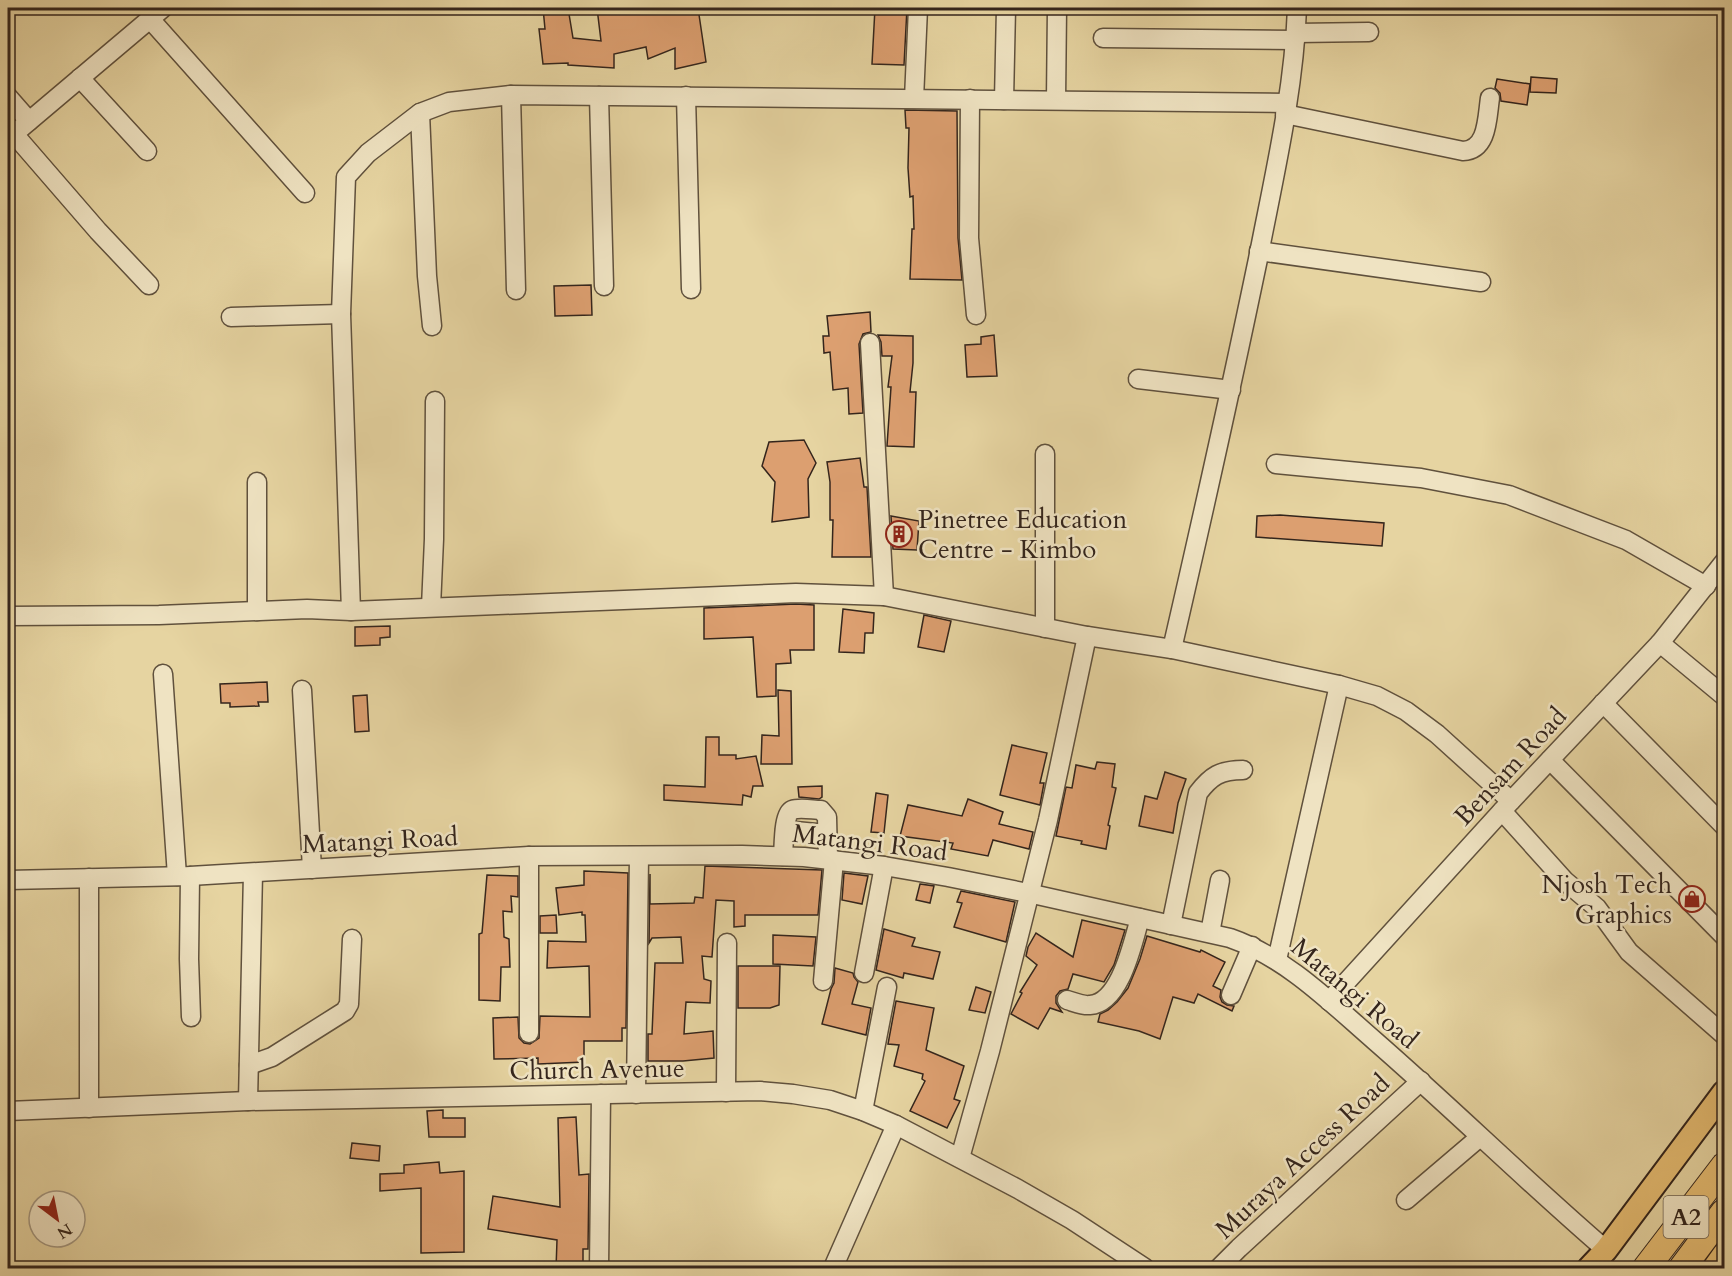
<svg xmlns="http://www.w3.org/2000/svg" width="1732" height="1276" font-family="Cardo,serif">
<rect width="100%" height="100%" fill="#e6d4a1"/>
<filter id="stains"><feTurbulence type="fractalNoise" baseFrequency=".00333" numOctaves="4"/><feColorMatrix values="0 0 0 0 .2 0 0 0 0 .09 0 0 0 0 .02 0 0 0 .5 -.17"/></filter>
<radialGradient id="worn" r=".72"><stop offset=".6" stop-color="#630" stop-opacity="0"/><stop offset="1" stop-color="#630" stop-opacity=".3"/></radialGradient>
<g fill="#dc9f70" stroke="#34251c" stroke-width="1.5">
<polygon points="543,8 568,8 573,38 601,41 597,8 698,8 706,62 675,69 675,48 648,59 646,47 614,54 614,68 568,65 568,63 543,64 539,29 545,29"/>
<polygon points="875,8 907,8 904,65 872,64"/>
<polygon points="1531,77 1557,79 1556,93 1530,92"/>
<polygon points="1497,79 1530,84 1527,105 1501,101 1500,93 1495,88"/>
<polygon points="905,110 957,111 958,238 962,280 910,279 912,229 914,229 913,196 910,197 908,168 909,128 906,128"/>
<polygon points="591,285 592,315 555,316 554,286"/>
<polygon points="870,312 871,332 863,334 859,344 863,413 849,414 848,388 833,390 830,352 824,353 823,336 829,336 827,316"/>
<polygon points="878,335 913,336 913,363 910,392 916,392 914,447 887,446 891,387 888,387 892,356 882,356 881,342"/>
<polygon points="994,335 997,376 967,377 965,345 981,344 981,337"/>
<polygon points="804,440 816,463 808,479 809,517 772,522 775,482 762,466 769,442"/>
<polygon points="860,458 864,487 867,487 871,557 832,557 833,520 830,520 830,482 827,462"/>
<polygon points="1280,515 1384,523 1382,546 1256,537 1257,516"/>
<polygon points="891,516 919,521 917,550 893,549"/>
<polygon points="796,604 814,605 814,650 790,650 791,663 776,664 776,696 757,697 753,637 704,639 704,608"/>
<polygon points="843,609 874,613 873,633 865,633 864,653 839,652"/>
<polygon points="924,615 951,621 944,652 918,647"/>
<polygon points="390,626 390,637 380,638 380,645 355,646 355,627"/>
<polygon points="267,682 268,702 258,702 259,706 230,707 230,703 221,703 220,684"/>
<polygon points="778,690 791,691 792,764 761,764 762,735 779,736"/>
<polygon points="367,695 369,731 355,732 353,696"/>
<polygon points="706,737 719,737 719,755 736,755 736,759 756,756 763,786 753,786 751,797 743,795 742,805 664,800 664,785 705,787"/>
<polygon points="1012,745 1047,753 1040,783 1044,783 1040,805 1000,795"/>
<polygon points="1097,762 1115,764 1112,787 1116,788 1108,825 1110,826 1106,849 1081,844 1082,841 1056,836 1066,787 1072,788 1076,765 1095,769"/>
<polygon points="1165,772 1186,779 1178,803 1173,833 1139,826 1145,796 1157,799"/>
<polygon points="822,786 822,797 819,799 799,797 798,787"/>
<polygon points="876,793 888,795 884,833 871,832"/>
<polygon points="968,799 1003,812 999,824 1033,832 1029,849 993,840 988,856 951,849 953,843 900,836 908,805 962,816"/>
<polygon points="705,866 822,870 818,915 745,915 745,926 734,927 734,901 716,900 712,957 702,956 704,979 711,981 710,1003 686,1002 685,1016 684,1034 713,1031 714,1058 683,1061 648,1061 648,1034 652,1034 655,963 683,963 681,937 652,938 649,943 650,874 650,904 694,903 695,897 703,898"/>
<polygon points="584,871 628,873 626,1028 622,1028 622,1041 584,1041 584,1062 538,1064 538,1058 494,1059 493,1018 518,1017 519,1038 524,1043 530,1044 539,1038 540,1016 590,1017 589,966 547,968 548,941 586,942 585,915 582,915 582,912 559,915 556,888 584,885"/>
<polygon points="844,873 868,876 862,904 842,900"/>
<polygon points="487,875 518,876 518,897 511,896 512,912 503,911 504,937 509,939 510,967 501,967 500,1001 479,1000 479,934 482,933"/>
<polygon points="920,884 934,886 930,903 916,900"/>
<polygon points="961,891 1015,902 1006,942 954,927 962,903 957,902"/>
<polygon points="556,915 557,933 540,933 540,916"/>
<polygon points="1082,920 1125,930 1114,965 1104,982 1073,974 1068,989 1060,991 1056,996 1056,1003 1062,1012 1050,1008 1038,1029 1011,1014 1022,993 1020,992 1037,965 1026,956 1028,947 1036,933 1073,957"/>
<polygon points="884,929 915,938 912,946 940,952 933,979 904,973 903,978 876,970"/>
<polygon points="773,935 816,937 813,966 773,964"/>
<polygon points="1147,936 1200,952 1201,950 1225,962 1213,986 1221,990 1220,997 1222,1002 1227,1005 1234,1006 1232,1011 1198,994 1194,1003 1173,997 1160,1039 1139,1031 1098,1022 1100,1014 1108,1010 1117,1002 1128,988 1140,959"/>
<polygon points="738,966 780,966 779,1005 770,1008 738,1008"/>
<polygon points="835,968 853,973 854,977 858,982 852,1004 871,1008 866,1035 822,1024 831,989 834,983"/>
<polygon points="976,987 991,992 985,1013 969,1010"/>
<polygon points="896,1001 934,1008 926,1050 964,1066 954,1099 960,1101 947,1128 910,1111 925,1081 922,1079 923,1074 894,1066 899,1045 888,1044"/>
<polygon points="443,1110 443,1118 465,1118 465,1137 429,1137 427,1111"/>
<polygon points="576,1117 579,1175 589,1174 588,1249 583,1249 583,1269 556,1269 557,1240 488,1229 493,1196 560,1207 558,1118"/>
<polygon points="352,1143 380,1146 379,1161 350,1158"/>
<polygon points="439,1162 440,1173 464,1171 464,1252 421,1253 421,1188 380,1191 380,1174 404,1173 404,1165"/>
</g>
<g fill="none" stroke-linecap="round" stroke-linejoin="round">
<defs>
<g id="minor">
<polyline points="150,19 305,193"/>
<polyline points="1296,33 1369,32"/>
<polyline points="1103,38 1295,40"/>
<polyline points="80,78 147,151"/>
<polyline points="511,95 516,290"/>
<polyline points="599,96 604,286"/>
<polyline points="686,96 691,289"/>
<polyline points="8,97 29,121"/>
<polyline points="914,99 918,8"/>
<polyline points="970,99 969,238 976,315"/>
<polyline points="1004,100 1006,8"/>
<polyline points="1056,100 1057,8"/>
<polyline points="420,113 427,276 432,326"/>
<path d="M 1285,114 L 1463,151 C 1488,150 1487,118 1490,98"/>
<polyline points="14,134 98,231 149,285"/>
<polyline points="8,139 163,8"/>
<polyline points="1259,251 1481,282"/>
<polyline points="231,317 341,314"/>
<polyline points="870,343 884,596"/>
<polyline points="1138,379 1231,390"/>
<polyline points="1045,454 1045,628"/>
<polyline points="1276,464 1421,478 1509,495 1626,540 1706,586"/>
<polyline points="431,607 434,539 435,401"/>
<polyline points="257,611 257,482"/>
<polyline points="351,611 341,314 346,177 368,153 420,113 449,102 511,95 1287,103"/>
<polyline points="8,616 159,615 307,609 351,611 796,593 884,596 1087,636 1172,649 1339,685 1377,696 1406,711 1437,734 1511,801"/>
<polyline points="1660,643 1724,696"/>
<path d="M 1172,649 C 1202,519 1231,389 1258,259 C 1274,176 1294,92 1297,8"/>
<polyline points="163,674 177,876"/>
<polyline points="302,690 312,869"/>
<polyline points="1603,703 1724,826"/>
<polyline points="1550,760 1724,936"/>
<polyline points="1502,811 1565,881 1597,908 1629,952 1724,1035"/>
<polyline points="785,830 827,834"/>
<path d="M 783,856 C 784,846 783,814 792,810 C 800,807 813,810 821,810 L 827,817 L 828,859"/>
<polyline points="190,876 189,959 191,1017"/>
<path d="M 8,880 L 190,876 L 529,856 L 742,855 L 804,857 L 884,866 L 948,877 L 1028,893 L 1230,938 C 1287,958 1330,1002 1375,1041 C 1453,1109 1527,1182 1606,1250"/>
<path d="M 1171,925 L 1198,793 C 1211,776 1220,770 1243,770"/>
<polyline points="1210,933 1220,880"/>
<polyline points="1277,960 1339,685"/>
<polyline points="864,973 884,866"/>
<polyline points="823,981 834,860"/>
<polyline points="1231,995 1252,946"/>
<path d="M 1067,1000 C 1074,1002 1083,1006 1090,1005 C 1121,1003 1133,941 1140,918"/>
<polyline points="1329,1001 1511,801 1660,643 1724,562"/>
<polyline points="529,1033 529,856"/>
<polyline points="249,1065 272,1057 345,1011 349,1004 352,939"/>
<polyline points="726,1092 727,943"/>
<polyline points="636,1094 639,856"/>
<polyline points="248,1101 253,873"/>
<polyline points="89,1108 89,878"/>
<polyline points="8,1111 248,1101 760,1091 793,1094 830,1100 863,1111 896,1125 1018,1189 1072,1220 1145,1268"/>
<polyline points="863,1111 887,987"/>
<polyline points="960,1158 990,1051 1048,820 1087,636"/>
<polyline points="1406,1200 1480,1137"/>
<polyline points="599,1268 601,1094"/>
<polyline points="833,1268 896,1125"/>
<polyline points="1219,1268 1239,1248 1421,1081"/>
</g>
<g id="major">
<polyline points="1589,1268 1606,1250 1724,1092"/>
<polyline points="1714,1268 1724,1254"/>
</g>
<g id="highway">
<polyline points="1646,1268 1724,1166"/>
<polyline points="1682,1268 1724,1212"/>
</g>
</defs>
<use href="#minor" stroke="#60513d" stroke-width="21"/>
<use href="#major" stroke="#34251c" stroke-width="26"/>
<use href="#highway" stroke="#34251c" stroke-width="28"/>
<use href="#minor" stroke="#efe3c2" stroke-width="18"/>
<use href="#major" stroke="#e3ba70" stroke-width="22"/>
<use href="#highway" stroke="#e3ba70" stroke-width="26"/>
</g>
<defs>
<symbol id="building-ring" viewBox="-11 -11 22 22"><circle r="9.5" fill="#efe3c2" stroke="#8f2418" stroke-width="1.5"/><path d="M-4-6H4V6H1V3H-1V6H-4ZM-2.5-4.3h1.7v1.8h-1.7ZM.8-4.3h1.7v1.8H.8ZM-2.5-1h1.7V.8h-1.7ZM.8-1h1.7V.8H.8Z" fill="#8f2418"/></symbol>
<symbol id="shop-ring" viewBox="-11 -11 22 22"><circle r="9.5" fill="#efe3c2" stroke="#8f2418" stroke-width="1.5"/><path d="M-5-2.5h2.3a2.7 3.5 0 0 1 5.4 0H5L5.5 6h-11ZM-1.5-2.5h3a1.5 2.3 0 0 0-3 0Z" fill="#8f2418"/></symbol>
</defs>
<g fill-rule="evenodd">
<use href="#building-ring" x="884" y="519" width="30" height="30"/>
<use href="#shop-ring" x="1677" y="884" width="30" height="30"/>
</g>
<g text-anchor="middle" stroke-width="5" stroke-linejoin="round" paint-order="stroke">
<rect fill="#efe3c2" stroke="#6c5e4e" stroke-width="1.5" x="1663.5" y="1196" width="45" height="42" rx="4.5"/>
<g font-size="24" font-weight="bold" fill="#34251c">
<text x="1686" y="1225">A2</text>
</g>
<g font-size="26" fill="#34251c" stroke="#efe3c2" text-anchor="start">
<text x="918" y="528">Pinetree Education<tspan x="918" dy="30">Centre - Kimbo</tspan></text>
<text x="1672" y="893" text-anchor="end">Njosh Tech<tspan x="1672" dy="30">Graphics</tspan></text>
</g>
<g font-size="26" fill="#34251c" stroke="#efe3c2">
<text transform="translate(1510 766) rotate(-47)" y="9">Bensam Road</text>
<text transform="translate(380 840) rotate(-3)" y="9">Matangi Road</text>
<text transform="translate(870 842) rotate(7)" y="9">Matangi Road</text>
<text transform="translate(1355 993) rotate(40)" y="9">Matangi Road</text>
<text transform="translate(597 1069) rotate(-1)" y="9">Church Avenue</text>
<text transform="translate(1302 1156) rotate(-43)" y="9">Muraya Access Road</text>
</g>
</g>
<rect width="1732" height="1276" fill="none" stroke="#e6d4a1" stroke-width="30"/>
<rect x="9" y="9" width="1714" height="1258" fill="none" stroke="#34251c" stroke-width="3"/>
<rect x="15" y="15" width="1702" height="1246" fill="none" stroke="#34251c" stroke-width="1.5"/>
<g transform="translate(57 1219) rotate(148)"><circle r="28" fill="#efe3c2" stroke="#a49780" stroke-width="1.5"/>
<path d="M0-4.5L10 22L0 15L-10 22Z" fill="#8f2418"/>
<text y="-9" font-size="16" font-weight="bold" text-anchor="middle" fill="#34251c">N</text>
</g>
<rect width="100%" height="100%" filter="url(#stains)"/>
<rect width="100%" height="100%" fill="url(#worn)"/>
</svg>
